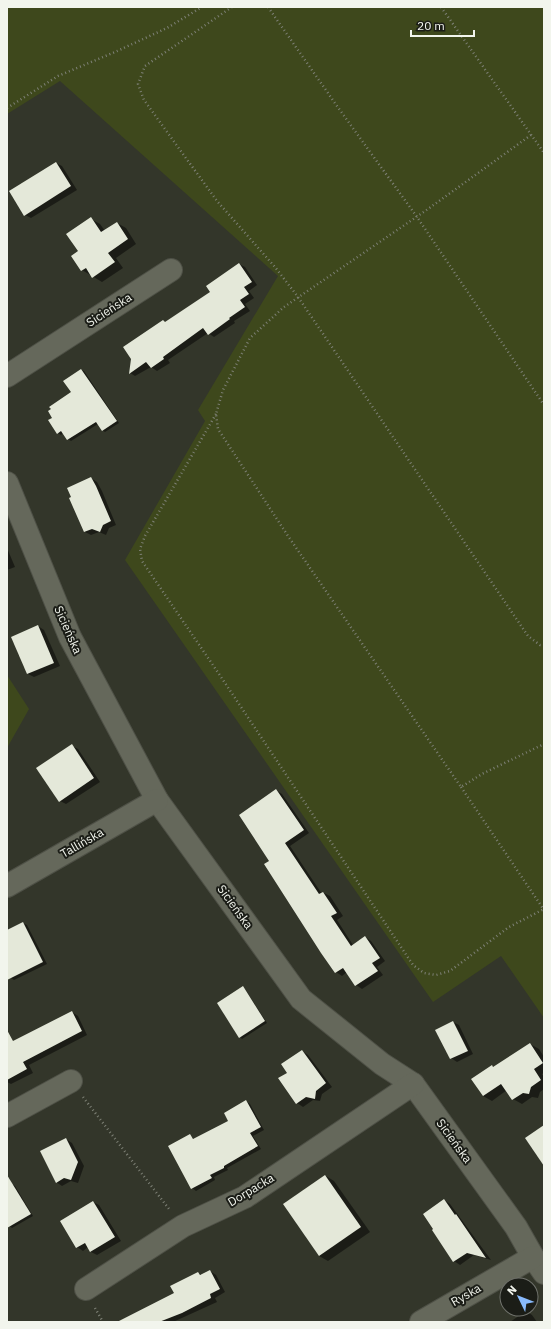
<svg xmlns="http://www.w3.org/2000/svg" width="551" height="1329" font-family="'IBM Plex Sans',sans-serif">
<rect width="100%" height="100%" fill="#33362a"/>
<g fill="#3e481c">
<polygon points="7,7 544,7 544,1018 501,956 433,1002 125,560 205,421 198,410 278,276 60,81 7,114"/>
<polygon points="7,675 29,709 7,748"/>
</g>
<g fill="#0007">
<polygon points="56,163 62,166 77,190 31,218 25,215"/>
<polygon points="91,219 100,224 105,231 117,223 126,228 136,244 116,258 123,268 102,282 82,270 79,252"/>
<polygon points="239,264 245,267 257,285 249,291 254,298 245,304 250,311 234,321 235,323 214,337 208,333 168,360 170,363 157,371 151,367 135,376 130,373 166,323 211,292"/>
<polygon points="81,370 84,371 119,423 105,432 102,430 98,424 71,441 68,439 63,433 61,435 58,433 53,418 72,392"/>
<polygon points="91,478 97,482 102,491 116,525 109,528 106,535 99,532 91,535 85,532 71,498"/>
<polygon points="7,548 15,567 7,570"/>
<polygon points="38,626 44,630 60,666 34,677 28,674 12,637"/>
<polygon points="72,746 78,749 100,782 66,804 60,801"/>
<polygon points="276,790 282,794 309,833 290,846 322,894 324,893 330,896 343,916 337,920 353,945 365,937 371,941 385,961 377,967 383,975 362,989 356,985 347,972 342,976 336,972 271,861"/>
<polygon points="23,923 27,925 47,964 14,980 11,978 7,971 7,931"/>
<polygon points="243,988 245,989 267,1023 242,1039 240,1037"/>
<polygon points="72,1012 78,1016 87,1035 29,1065 33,1073 11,1084 7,1082 7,1045"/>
<polygon points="453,1022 459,1025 473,1054 457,1062 451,1058"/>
<polygon points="530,1044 539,1049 544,1057 544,1073 542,1074 544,1077 544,1089 540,1092 538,1098 532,1097 522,1104 513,1099 507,1090 492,1101 483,1096 492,1066 495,1068"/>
<polygon points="302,1051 308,1055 332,1087 322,1094 320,1101 313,1100 303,1107 297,1103 288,1073"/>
<polygon points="246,1101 250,1104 264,1130 253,1136 261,1149 227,1168 228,1170 214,1177 215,1180 196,1191 192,1188 190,1136 195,1140 230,1121"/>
<polygon points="66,1139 72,1143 84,1166 78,1183 71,1181 62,1186 56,1182"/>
<polygon points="326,1176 334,1181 370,1232 328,1261 319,1256"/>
<polygon points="7,1177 12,1184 15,1186 33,1216 12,1228 7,1224"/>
<polygon points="444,1200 450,1204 491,1260 474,1255 460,1265 454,1261"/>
<polygon points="93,1202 99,1205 121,1241 97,1255 91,1252 88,1247 83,1251 77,1247 61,1221"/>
<polygon points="210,1271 216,1275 225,1292 215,1298 217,1302 173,1322 129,1322 175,1294 198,1273 202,1275"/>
<polygon points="526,1311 532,1315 537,1322 510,1322"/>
</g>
<g fill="#e4e8d9">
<polygon points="56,162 71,186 24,216 9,191"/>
<polygon points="91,217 101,232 117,222 128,239 108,253 115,262 92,278 86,268 81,271 71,256 78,251 66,234"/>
<polygon points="239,263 252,282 244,287 249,294 240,300 245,307 229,318 230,319 208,335 203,328 163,357 164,359 151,368 146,362 129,374 131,359 123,347 163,320 165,322 210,292 206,286"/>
<polygon points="81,369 117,421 102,431 96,422 67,440 61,431 57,434 48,420 52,418 48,411 51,409 49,407 71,392 63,381"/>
<polygon points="91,477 96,486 111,521 103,525 100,532 92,529 84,532 69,498 71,497 67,488"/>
<polygon points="38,625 54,663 27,674 11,637"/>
<polygon points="72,744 94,778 59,802 36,768"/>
<polygon points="276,789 304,830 285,843 319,894 323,892 337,913 331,916 351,946 365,936 380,958 372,963 378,971 355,986 343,968 335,973 321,953 264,864 269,861 239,815"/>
<polygon points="23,922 43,962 7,980 7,930"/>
<polygon points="243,986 265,1021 239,1038 217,1003"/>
<polygon points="72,1011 82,1031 23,1062 27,1069 7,1080 7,1030 13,1041"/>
<polygon points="453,1021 468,1051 450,1059 435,1030"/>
<polygon points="530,1043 543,1063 534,1069 541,1080 531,1087 529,1094 523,1093 512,1100 501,1084 483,1096 471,1079 492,1065 493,1067"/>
<polygon points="302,1050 326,1083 316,1091 315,1099 306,1097 296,1104 278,1078 287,1073 281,1064"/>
<polygon points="246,1100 261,1127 250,1133 258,1146 224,1166 224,1168 210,1175 212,1178 191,1189 168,1146 190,1134 193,1139 228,1121 224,1113"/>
<polygon points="544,1125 544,1166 525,1138"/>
<polygon points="66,1138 78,1162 71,1180 64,1178 56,1183 40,1151"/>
<polygon points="7,1175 31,1214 7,1228"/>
<polygon points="325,1175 361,1227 319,1256 283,1204"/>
<polygon points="444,1199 455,1215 456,1214 486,1258 467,1253 453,1262 432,1230 433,1229 423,1214"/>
<polygon points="93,1201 115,1237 90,1252 85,1243 76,1248 60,1221"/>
<polygon points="210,1270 220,1289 210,1294 211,1298 182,1313 159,1322 117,1322 174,1293 170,1286 198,1272 200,1275"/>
</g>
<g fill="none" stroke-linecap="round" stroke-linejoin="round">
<defs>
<g id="minor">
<polyline points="7,376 171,270"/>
<polyline points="7,483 70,637 157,800 301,999 382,1064 413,1084 516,1227 533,1257 544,1273"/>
<polyline points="7,886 157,800"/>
<polyline points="7,1116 71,1081"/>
<polyline points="86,1289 183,1226 245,1197 413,1084"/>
<polyline points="421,1322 533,1257"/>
</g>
</defs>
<use href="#minor" stroke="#4f5147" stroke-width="24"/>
<g stroke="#7e8176" stroke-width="2.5" stroke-dasharray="1 3" stroke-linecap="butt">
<polyline points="232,7 145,66 138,84 144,100 217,201 275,267 298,297 528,636 540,645 544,645"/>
<polyline points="268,7 337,106 417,217 544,405"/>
<polyline points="441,7 544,153"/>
<polyline points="7,108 58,76 115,52 167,28 202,7"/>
<polyline points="531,135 428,209 284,307 250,338 223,390 216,414 218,429 288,536 461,787 482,774 544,744"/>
<polyline points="216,414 145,536 140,549 142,561 219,674 413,965 424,973 436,975 450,971 509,927 544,909"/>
<polyline points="461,787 544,910"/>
<polyline points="83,1097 169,1209"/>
<polyline points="95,1308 103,1322"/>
</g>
<use href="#minor" stroke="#65685b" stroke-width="22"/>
</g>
<g text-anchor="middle" stroke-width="4" stroke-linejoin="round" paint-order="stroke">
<g font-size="12" fill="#f2f5ed" stroke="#1b1d17">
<text transform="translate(109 310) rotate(-33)" y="4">Sicieńska</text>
<text transform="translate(68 630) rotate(66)" y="4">Sicieńska</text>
<text transform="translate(82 843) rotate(-30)" y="4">Tallińska</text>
<text transform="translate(235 907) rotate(54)" y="4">Sicieńska</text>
<text transform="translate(454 1141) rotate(54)" y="4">Sicieńska</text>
<text transform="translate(251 1190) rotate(-31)" y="4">Dorpacka</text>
<text transform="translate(466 1295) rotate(-30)" y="4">Ryska</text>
</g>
</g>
<rect width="551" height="1329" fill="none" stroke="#f2f5ed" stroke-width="16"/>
<g transform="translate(519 1297) rotate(313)"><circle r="19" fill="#1b1d17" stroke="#71736d"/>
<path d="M0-3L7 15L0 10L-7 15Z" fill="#89bafc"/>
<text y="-6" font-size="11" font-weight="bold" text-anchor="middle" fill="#f2f5ed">N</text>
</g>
<path d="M411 30v6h63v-6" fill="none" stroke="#f2f5ed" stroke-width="2"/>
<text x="417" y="30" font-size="12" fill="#f2f5ed" stroke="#1b1d17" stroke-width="3" paint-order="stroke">20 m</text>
</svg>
